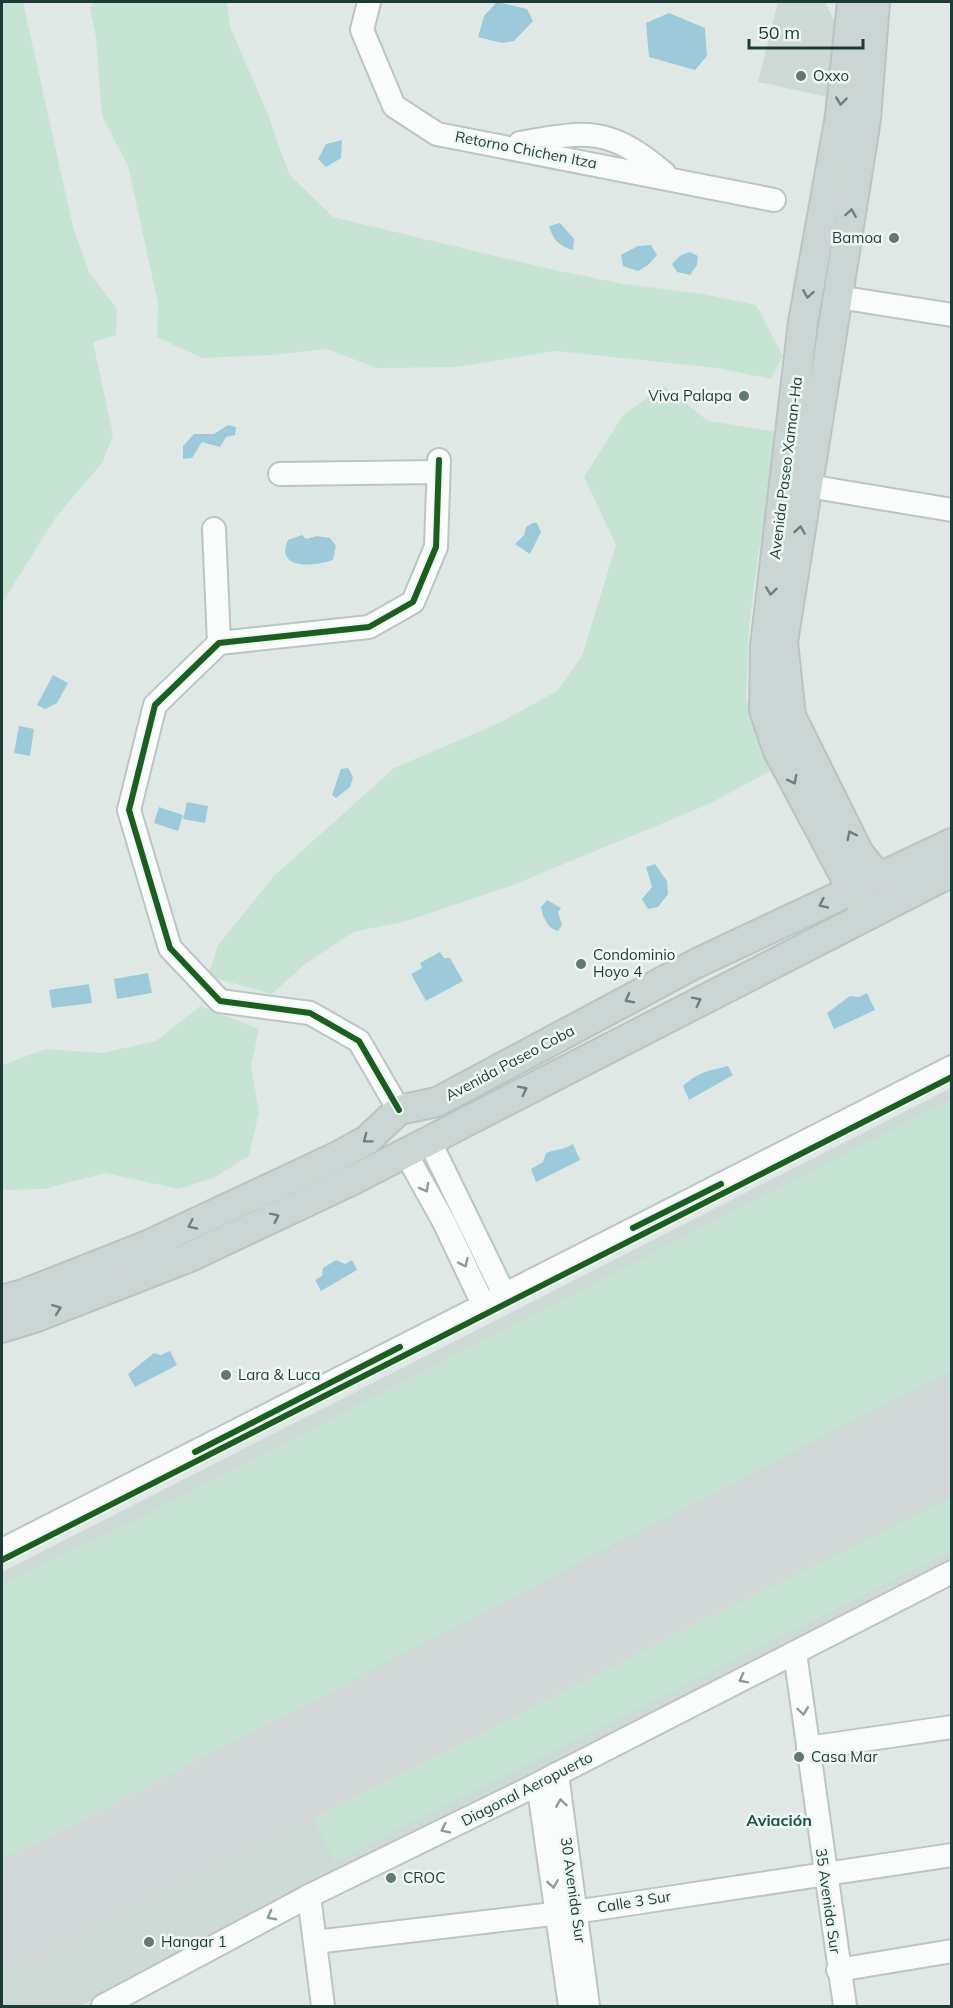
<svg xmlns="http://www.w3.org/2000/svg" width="953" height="2008" font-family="Mulish,sans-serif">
<rect width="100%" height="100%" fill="#e0e8e6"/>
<g fill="#cddad6">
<polygon points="778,2 825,2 837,26 828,97 758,82"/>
<polygon points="951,1088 951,1558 81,2006 2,2006 2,1572"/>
</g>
<g fill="#c7e3d4">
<polygon points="2,2 23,2 73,227 89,272 117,309 116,335 93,342 113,435 102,463 56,517 2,603"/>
<polygon points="94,2 227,2 230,27 267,112 289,174 333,217 545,268 624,284 703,294 756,305 783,356 771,379 717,368 556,351 456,367 377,368 327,349 271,355 202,358 157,337 158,303 128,166 102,116 96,38 90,8"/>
<polygon points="664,386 708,421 776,432 772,490 758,555 749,627 746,698 770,771 709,804 513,885 407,921 353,932 304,965 272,994 208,976 218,945 274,876 394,768 499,723 557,691 582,656 616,545 584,477 623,415"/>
<polygon points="200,1006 259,1029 251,1066 259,1112 249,1156 215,1177 179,1189 105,1173 44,1189 2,1190 2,1065 46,1049 102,1053 156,1041"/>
<polygon points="951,1099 951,1370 58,1833 2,1859 2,1584 135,1520"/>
<polygon points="951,1497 951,1551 334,1862 312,1814"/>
</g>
<g fill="#9ccadb">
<polygon points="497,2 527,9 533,21 514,41 502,43 478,37 484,16"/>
<polygon points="669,13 705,28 707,56 695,70 649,57 646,23"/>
<polygon points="342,140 341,158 326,167 318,159 326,144"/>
<path d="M 560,223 L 574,239 L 573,250 C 559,246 553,240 549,226 Z"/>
<polygon points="651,245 657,255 648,265 638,271 623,266 621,255 638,246"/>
<polygon points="690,252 698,256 697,265 690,275 677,272 672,264 681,255"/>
<polygon points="228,425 236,427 235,435 226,437 220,447 202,442 192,458 183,459 183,446 194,434 214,434"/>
<polygon points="533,523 537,523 541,532 530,554 515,544 524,535 526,527"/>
<path d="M 302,535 L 306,539 L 317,536 L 330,538 L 336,546 L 333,560 C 316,566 274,571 288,540 Z"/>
<polygon points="53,675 68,683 57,703 45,709 37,705"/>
<polygon points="19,726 34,729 30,756 14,753"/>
<polygon points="348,768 353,777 350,787 336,798 332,795 341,769"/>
<polygon points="187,802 208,806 205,823 183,819"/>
<polygon points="159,807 183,815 178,831 154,823"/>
<polygon points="655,864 667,881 668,894 658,907 648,909 642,899 652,887 646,867"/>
<path d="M 547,900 L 561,908 L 558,912 L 562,925 L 558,931 C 548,929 542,916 541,907 Z"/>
<polygon points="440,952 444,958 450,958 463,981 426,1001 411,974 422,968 420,963"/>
<polygon points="148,973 152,993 117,999 114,979"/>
<polygon points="89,984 92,1003 52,1008 49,990"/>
<polygon points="867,993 875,1010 834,1029 827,1013 850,996 859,997"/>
<path d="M 728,1066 L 733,1075 L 689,1100 L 683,1086 C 702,1070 706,1072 728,1066 Z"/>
<path d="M 573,1144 L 580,1160 L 536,1182 L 531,1169 L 543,1162 L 546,1153 C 556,1149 564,1150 573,1144 Z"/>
<polygon points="336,1260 345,1264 352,1260 357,1270 321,1291 315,1280 322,1276 323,1268"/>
<polygon points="170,1351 177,1365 135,1387 128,1374 154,1353 161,1355"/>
</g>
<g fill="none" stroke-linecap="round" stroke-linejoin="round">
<polyline stroke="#d2d9d8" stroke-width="104" points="2,1919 952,1435"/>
<defs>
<g id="minor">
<polyline points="369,2 362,30 394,106 437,134 774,200"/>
<path d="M 520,143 C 586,131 609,126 664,173"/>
<polyline points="838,297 952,315"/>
<polyline points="280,474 438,472"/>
<polyline points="808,486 952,510"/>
<polyline points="214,529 219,643"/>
<polyline points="399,1110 359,1041 310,1013 220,1001 170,948 129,810 155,705 219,643 369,627 413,602 436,547 439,460"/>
<polyline points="430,1142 504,1294"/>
<polyline points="406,1154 444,1222 483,1304"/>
<polyline points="2,1550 952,1067"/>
<polyline points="795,1653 845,2006"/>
<polyline points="808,1748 952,1727"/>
<polyline points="557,1774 588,2006"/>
<polyline points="536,1785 539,1790 570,2006"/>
<polyline points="309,1896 323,2006"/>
<polyline points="315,1942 595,1909 952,1855"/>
<polyline points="838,1970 952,1951"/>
<polyline points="103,2006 309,1896 536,1785 952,1572"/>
</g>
<g id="major">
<polyline points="852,2 840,116 803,322 765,646 764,710 778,751 852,890 863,905"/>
<polyline points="875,2 866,119 783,642 791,716 859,853 891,893"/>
<polyline points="2,1300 26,1293 148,1245 338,1156 367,1140 399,1110 437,1102 697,963 952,843"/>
<polyline points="2,1328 34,1318 190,1257 351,1181 952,872"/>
</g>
</defs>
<use href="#minor" stroke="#bdc5c3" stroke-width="26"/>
<use href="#major" stroke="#bac5c3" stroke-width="32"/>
<use href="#minor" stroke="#fafcfb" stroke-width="22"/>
<use href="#major" stroke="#cbd5d3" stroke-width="28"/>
<defs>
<g id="cycleway">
<polyline points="399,1110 359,1041 310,1013 220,1001 170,948 129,810 155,705 219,643 369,627 413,602 436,547 439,460"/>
<polyline points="633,1228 721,1184"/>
<polyline points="195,1452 400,1347"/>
<polyline points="2,1560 952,1077"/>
</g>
</defs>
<use href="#cycleway" stroke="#eef7f4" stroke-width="10"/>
<use href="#cycleway" stroke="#1b5e20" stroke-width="6"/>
</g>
<defs><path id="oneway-chevron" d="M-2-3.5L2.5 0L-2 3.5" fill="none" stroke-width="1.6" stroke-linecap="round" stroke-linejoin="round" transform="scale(1.5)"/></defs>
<g stroke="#6b817e">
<use href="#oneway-chevron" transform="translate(841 101) rotate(96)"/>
<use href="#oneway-chevron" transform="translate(851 213) rotate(-81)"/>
<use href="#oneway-chevron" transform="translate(808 294) rotate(100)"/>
<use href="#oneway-chevron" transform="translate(800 530) rotate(-81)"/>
<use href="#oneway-chevron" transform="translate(771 591) rotate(97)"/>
<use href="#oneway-chevron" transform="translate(793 780) rotate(63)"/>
<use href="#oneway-chevron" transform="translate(851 835) rotate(-117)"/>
<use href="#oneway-chevron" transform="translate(823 904) rotate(155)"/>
<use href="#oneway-chevron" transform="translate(629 999) rotate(152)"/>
<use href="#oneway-chevron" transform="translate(697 1001) rotate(-27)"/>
<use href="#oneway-chevron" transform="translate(523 1090) rotate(-27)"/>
<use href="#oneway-chevron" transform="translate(367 1139) rotate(143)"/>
<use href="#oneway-chevron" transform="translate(275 1217) rotate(-26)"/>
<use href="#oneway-chevron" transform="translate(192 1225) rotate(155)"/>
<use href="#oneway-chevron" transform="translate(57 1309) rotate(-21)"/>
</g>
<g stroke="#8c9c9a">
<use href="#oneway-chevron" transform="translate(425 1188) rotate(61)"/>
<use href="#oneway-chevron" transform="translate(464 1263) rotate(64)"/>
<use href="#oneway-chevron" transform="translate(743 1679) rotate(153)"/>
<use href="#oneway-chevron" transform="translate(803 1711) rotate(82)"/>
<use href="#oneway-chevron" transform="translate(561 1803) rotate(-98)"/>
<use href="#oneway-chevron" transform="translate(445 1829) rotate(154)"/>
<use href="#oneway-chevron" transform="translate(553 1884) rotate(81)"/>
<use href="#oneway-chevron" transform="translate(271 1916) rotate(152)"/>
</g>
<g fill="#617875" stroke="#eef7f4" stroke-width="2">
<circle cx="801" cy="76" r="6"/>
<circle cx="894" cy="238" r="6"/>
<circle cx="744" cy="396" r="6"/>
<circle cx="581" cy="964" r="6"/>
<circle cx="226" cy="1375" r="6"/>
<circle cx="799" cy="1757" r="6"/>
<circle cx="391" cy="1878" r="6"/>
<circle cx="149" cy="1942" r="6"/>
</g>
<g text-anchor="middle" stroke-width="5" stroke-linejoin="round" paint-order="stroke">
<g font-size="15" fill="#1d3c38" stroke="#eef7f4" text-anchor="start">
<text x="813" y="81">Oxxo</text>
<text x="882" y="243" text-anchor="end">Bamoa</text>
<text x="732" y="401" text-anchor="end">Viva Palapa</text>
<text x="593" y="960">Condominio<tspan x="593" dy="17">Hoyo 4</tspan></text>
<text x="238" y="1380">Lara &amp; Luca</text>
<text x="811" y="1762">Casa Mar</text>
<text x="403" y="1883">CROC</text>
<text x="161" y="1947">Hangar 1</text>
</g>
<g font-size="15" fill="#1d3c38" stroke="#eef7f4">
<text transform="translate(526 150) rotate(11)" y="5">Retorno Chichen Itza</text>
<text transform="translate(786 468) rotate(-83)" y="5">Avenida Paseo Xaman-Ha</text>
<text transform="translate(510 1063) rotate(-28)" y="5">Avenida Paseo Coba</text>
<text transform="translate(527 1789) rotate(-27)" y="5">Diagonal Aeropuerto</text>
<text transform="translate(573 1890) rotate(82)" y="5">30 Avenida Sur</text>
<text transform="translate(828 1901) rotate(82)" y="5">35 Avenida Sur</text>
<text transform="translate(634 1902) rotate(-9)" y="5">Calle 3 Sur</text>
</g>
<g font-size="16" font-weight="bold" fill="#184f49" stroke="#eef7f4">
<text x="779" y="1826">Aviación</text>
</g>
</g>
<rect width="953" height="2008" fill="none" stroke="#1d3c38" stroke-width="6"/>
<path d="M749 39v9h114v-9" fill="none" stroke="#1d3c38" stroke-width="3"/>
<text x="758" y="39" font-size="18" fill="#1d3c38" stroke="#eef7f4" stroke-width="4.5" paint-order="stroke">50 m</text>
</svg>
